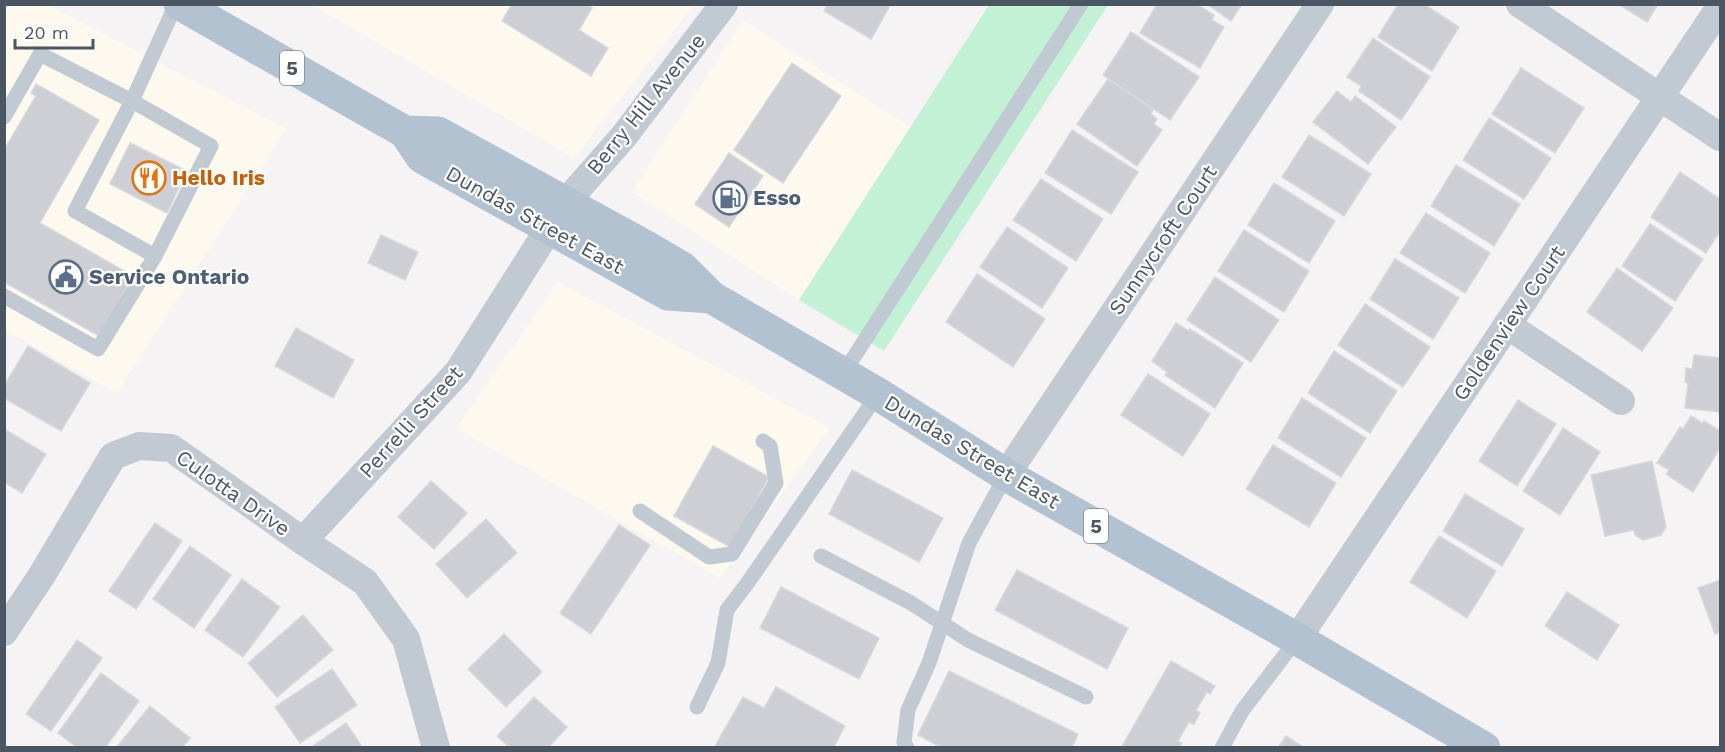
<svg xmlns="http://www.w3.org/2000/svg" width="1725" height="752" font-family="'Work Sans',sans-serif">
<rect width="100%" height="100%" fill="#f5f3f3"/>
<g fill="#fdf9ef">
<polygon points="5,5 48,5 286,129 117,393 5,330"/>
<polygon points="313,5 694,5 574,158"/>
<polygon points="743,20 910,127 799,300 632,192"/>
<polygon points="558,282 830,428 720,578 456,428"/>
</g>
<polygon fill="#c3f1d5" points="989,5 1108,5 884,351 799,300"/>
<g fill="#cdcfd5" stroke="#d7d9de" stroke-width="1.5">
<polygon points="512,4 587,4 592,8 579,30 608,48 591,76 502,21"/>
<polygon points="828,4 891,4 871,39 824,11"/>
<polygon points="1157,4 1196,4 1214,15 1212,20 1224,27 1200,68 1140,33"/>
<polygon points="1207,4 1242,4 1231,21"/>
<polygon points="1398,4 1424,4 1459,27 1432,71 1378,37"/>
<polygon points="1618,4 1658,4 1647,22"/>
<polygon points="1131,32 1199,77 1170,120 1103,75"/>
<polygon points="1373,38 1430,77 1401,120 1359,91 1361,86 1347,77"/>
<polygon points="792,63 841,96 783,183 734,150"/>
<polygon points="1521,68 1584,108 1555,153 1492,114"/>
<polygon points="1108,79 1153,110 1151,114 1157,119 1154,124 1162,130 1137,166 1077,124"/>
<polygon points="36,84 99,120 40,223 133,276 99,336 4,282 4,150 36,96 31,93"/>
<polygon points="1337,91 1351,102 1355,96 1396,127 1368,164 1313,122"/>
<polygon points="1489,118 1551,158 1524,199 1463,160"/>
<polygon points="1072,130 1138,172 1111,214 1045,173"/>
<polygon points="1309,135 1371,174 1344,216 1282,177"/>
<polygon points="130,143 187,171 167,213 110,184"/>
<polygon points="729,153 763,176 729,227 695,204"/>
<polygon points="1456,165 1520,204 1494,246 1431,206"/>
<polygon points="1680,172 1720,199 1720,231 1706,253 1651,217"/>
<polygon points="1041,179 1103,219 1076,261 1013,220"/>
<polygon points="1274,183 1335,221 1309,263 1248,225"/>
<polygon points="1426,213 1490,253 1465,293 1400,253"/>
<polygon points="1650,224 1703,259 1675,301 1622,266"/>
<polygon points="1007,227 1068,268 1042,308 980,267"/>
<polygon points="1244,230 1309,271 1284,312 1218,271"/>
<polygon points="381,235 418,252 405,280 368,263"/>
<polygon points="1395,259 1459,298 1433,339 1370,299"/>
<polygon points="1617,268 1673,308 1642,351 1587,312"/>
<polygon points="977,274 1045,319 1013,367 946,322"/>
<polygon points="1215,277 1279,320 1251,362 1187,320"/>
<polygon points="1365,304 1430,347 1403,387 1338,345"/>
<polygon points="1176,323 1189,331 1190,329 1243,363 1215,408 1165,375 1167,372 1152,361"/>
<polygon points="296,328 354,360 333,398 275,366"/>
<polygon points="28,346 90,383 61,431 4,398 4,386"/>
<polygon points="1334,351 1397,391 1370,433 1308,393"/>
<polygon points="1694,355 1720,358 1720,412 1685,408 1688,383 1685,382 1686,368 1692,369"/>
<polygon points="1148,374 1210,414 1183,456 1121,415"/>
<polygon points="1302,398 1366,438 1341,477 1278,438"/>
<polygon points="1518,400 1556,424 1517,486 1479,461"/>
<polygon points="1691,416 1702,423 1704,421 1720,431 1720,448 1693,492 1666,474 1669,470 1657,463 1680,427 1683,429"/>
<polygon points="1563,428 1600,452 1560,515 1523,491"/>
<polygon points="4,429 46,454 22,493 4,482"/>
<polygon points="1273,445 1336,483 1309,527 1246,489"/>
<polygon points="713,446 769,477 730,547 674,516"/>
<polygon points="1652,461 1666,527 1661,535 1643,540 1635,535 1634,530 1605,536 1591,475"/>
<polygon points="852,470 943,518 919,562 829,514"/>
<polygon points="431,481 467,513 434,549 398,517"/>
<polygon points="1465,494 1524,529 1502,566 1443,531"/>
<polygon points="486,519 517,553 467,598 436,564"/>
<polygon points="155,523 182,541 136,609 109,591"/>
<polygon points="619,525 650,545 591,634 560,613"/>
<polygon points="1439,536 1496,571 1467,618 1410,582"/>
<polygon points="190,546 231,575 194,628 153,599"/>
<polygon points="1017,570 1128,628 1107,669 995,610"/>
<polygon points="242,579 280,607 243,657 205,630"/>
<polygon points="1720,580 1720,632 1715,634 1698,588"/>
<polygon points="781,587 879,638 859,679 760,628"/>
<polygon points="1567,592 1619,625 1597,660 1545,626"/>
<polygon points="303,615 333,650 277,697 248,663"/>
<polygon points="504,634 542,672 506,707 468,669"/>
<polygon points="77,640 102,658 51,731 26,714"/>
<polygon points="1171,661 1215,686 1210,694 1207,692 1196,710 1200,713 1194,724 1189,722 1178,741 1182,743 1179,748 1121,748"/>
<polygon points="332,669 357,705 300,743 275,707"/>
<polygon points="949,671 1078,734 1072,748 942,748 918,735"/>
<polygon points="101,673 139,701 105,748 78,748 58,733"/>
<polygon points="776,687 845,726 833,748 714,748 743,697 764,708"/>
<polygon points="534,697 567,727 548,748 510,748 497,736"/>
<polygon points="150,706 190,738 182,748 116,748"/>
<polygon points="346,723 363,748 310,748"/>
<polygon points="1286,736 1305,748 1278,748"/>
</g>
<g fill="none" stroke-linecap="round" stroke-linejoin="round">
<g stroke="#c1cad2" stroke-width="15">
<polyline points="4,117 40,54 132,101 211,146 155,256 75,211 132,101 176,4"/>
<polyline points="4,296 98,349 155,256"/>
<polyline points="843,374 1081,4"/>
<polyline points="640,511 709,557 732,554 776,483 770,446 763,441"/>
<polyline points="821,556 911,603 968,640 1086,697"/>
<polyline points="697,707 718,663 727,610 749,581 878,394"/>
<polyline points="907,748 904,742 908,710 929,663 969,543 1006,475"/>
<polyline points="1222,748 1242,711 1297,639"/>
</g>
<g stroke="#c1cad2" stroke-width="28">
<polyline points="1520,4 1720,137"/>
<polyline points="1507,325 1621,401"/>
<polyline points="1006,475 1320,4"/>
<polyline points="303,541 458,372 566,202 624,136 724,4"/>
<polyline points="4,632 42,575 113,456 139,446 171,448 303,541 365,582 406,639 436,748"/>
<polyline points="1297,639 1720,7"/>
</g>
<g stroke="#b3c2d1" stroke-width="33">
<polyline points="180,4 405,132 438,133 648,248 682,268 711,297 878,394 1006,475 1297,639 1484,748"/>
<polyline points="405,132 422,157 668,294 711,297"/>
</g>
</g>
<defs>
<symbol id="restaurant-ring" viewBox="-11 -11 22 22"><circle r="9.5" fill="#fff" stroke="#e8710a" stroke-width="1.5"/><path d="M-5-6h1v4h1v-4h1v4h1v-4h1v5L-1.5 .5V6h-2V.5L-5-1ZM5-6V6H3V1.5H1.5Q1.5-4 5-6Z" fill="#e8710a"/></symbol>
<symbol id="fuel-ring" viewBox="-11 -11 22 22"><circle r="9.5" fill="#fff" stroke="#5c6f8a" stroke-width="1.5"/><path d="M-5.5-6h7V0h2V4h1.3V-2.5L3-4.5l.8-.8L6-3V5H2.5V1h-1V6h-7ZM-4.2-4.7v3.2H.2V-4.7Z" fill="#5c6f8a"/></symbol>
<symbol id="civic-ring" viewBox="-11 -11 22 22"><circle r="9.5" fill="#fff" stroke="#5c6f8a" stroke-width="1.5"/><path d="M-.6-6.5H3V-4.5H.6V-3L4-1V1h2V6H-6V1h2V-1L-.6-3ZM-1.2 2.5V6h2.4V2.5Z" fill="#5c6f8a"/></symbol>
</defs>
<g fill-rule="evenodd">
<use href="#restaurant-ring" x="130" y="159" width="38" height="38"/>
<use href="#fuel-ring" x="711" y="179" width="38" height="38"/>
<use href="#civic-ring" x="47" y="258" width="38" height="38"/>
</g>
<g text-anchor="middle" stroke-width="4.5" stroke-linejoin="round" paint-order="stroke">
<g fill="#fff" stroke="#808990" stroke-width="1.5">
<rect x="280" y="51" width="24" height="34" rx="4.5"/>
<rect x="1084" y="509" width="24" height="34" rx="4.5"/>
</g>
<g font-size="20" font-weight="bold" fill="#4a5661">
<text x="292" y="75">5</text>
<text x="1096" y="533">5</text>
</g>
<g font-size="21" fill="#4a5661" stroke="#fff">
<text transform="translate(646 104) rotate(-51)" y="7">Berry Hill Avenue</text>
<text transform="translate(535 220) rotate(29)" y="7">Dundas Street East</text>
<text transform="translate(1163 240) rotate(-56)" y="7">Sunnycroft Court</text>
<text transform="translate(1509 323) rotate(-56)" y="7">Goldenview Court</text>
<text transform="translate(411 422) rotate(-48)" y="7">Perrelli Street</text>
<text transform="translate(972 452) rotate(31)" y="7">Dundas Street East</text>
<text transform="translate(233 493) rotate(35)" y="7">Culotta Drive</text>
</g>
<g font-size="21" font-weight="bold" fill="#c56008" stroke="#fff" text-anchor="start">
<text x="172" y="185">Hello Iris</text>
</g>
<g font-size="21" font-weight="bold" fill="#4e5e75" stroke="#fff" text-anchor="start">
<text x="753" y="205">Esso</text>
<text x="89" y="284">Service Ontario</text>
</g>
</g>
<rect width="1725" height="752" fill="none" stroke="#4a5661" stroke-width="12"/>
<path d="M15 39v9h78v-9" fill="none" stroke="#4a5661" stroke-width="3"/>
<text x="24" y="39" font-size="18" fill="#4a5661" stroke="#ffffff" stroke-width="4.5" paint-order="stroke">20 m</text>
</svg>
